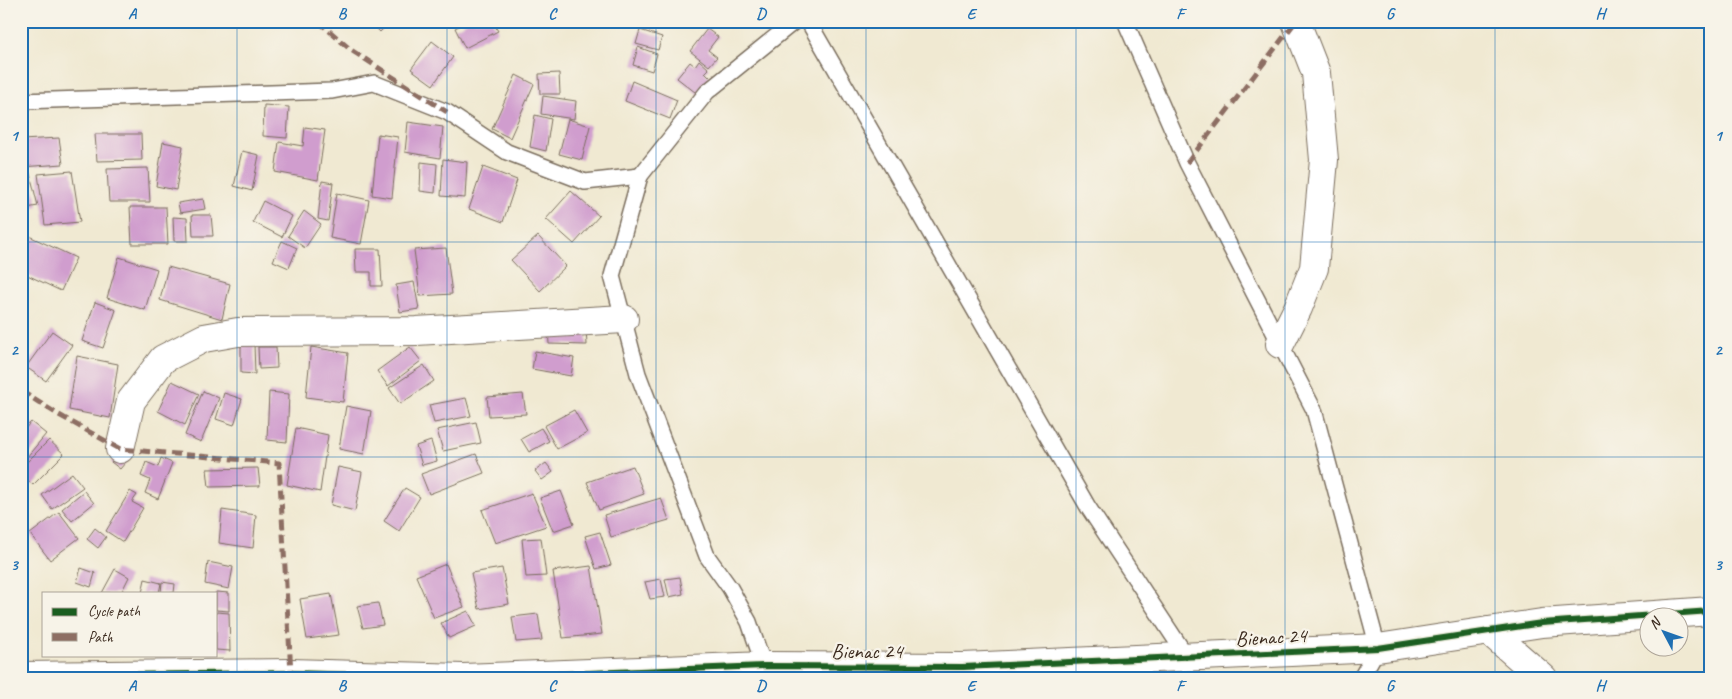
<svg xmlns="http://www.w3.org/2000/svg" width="1732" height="699" font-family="Caveat,sans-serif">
<rect width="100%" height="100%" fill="#f7f3e8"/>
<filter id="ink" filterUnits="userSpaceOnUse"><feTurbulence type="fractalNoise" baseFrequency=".02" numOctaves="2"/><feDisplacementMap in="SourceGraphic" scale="10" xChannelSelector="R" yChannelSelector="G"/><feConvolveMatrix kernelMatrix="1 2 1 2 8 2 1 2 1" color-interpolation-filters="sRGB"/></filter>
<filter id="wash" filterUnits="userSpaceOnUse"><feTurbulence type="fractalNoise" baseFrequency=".0096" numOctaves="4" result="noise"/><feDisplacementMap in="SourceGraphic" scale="20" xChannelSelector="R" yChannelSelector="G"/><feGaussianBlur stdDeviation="1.12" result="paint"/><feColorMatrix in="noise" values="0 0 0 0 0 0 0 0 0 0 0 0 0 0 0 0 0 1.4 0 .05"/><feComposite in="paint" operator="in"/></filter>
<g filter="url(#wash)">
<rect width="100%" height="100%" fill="#f0e9d2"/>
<g id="blocks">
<g fill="#d09dce">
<polygon points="369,21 390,21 380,32"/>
<polygon points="469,21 492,21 498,31 465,48 455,28"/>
<polygon points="707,29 718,37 708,50 717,57 709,66 690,51"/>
<polygon points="640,30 662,37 658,50 636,44"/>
<polygon points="432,41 453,57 433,85 411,69"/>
<polygon points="638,47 657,54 652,71 633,65"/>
<polygon points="699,60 709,69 705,73 709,77 712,74 716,77 700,96 677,78 690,62 695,66"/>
<polygon points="559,73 560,94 540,94 539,74"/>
<polygon points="516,75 534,84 510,138 492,129"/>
<polygon points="632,81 677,100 670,119 625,101"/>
<polygon points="543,96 576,101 574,119 541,114"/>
<polygon points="264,105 289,107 287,138 263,136"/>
<polygon points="535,115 551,119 546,151 530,147"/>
<polygon points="568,119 590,126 582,160 559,154"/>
<polygon points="408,122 443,127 440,158 405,152"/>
<polygon points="305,127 325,130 318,180 275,172 279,142 303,146"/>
<polygon points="95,134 141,134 142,160 97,161"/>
<polygon points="378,134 398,137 392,198 372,195"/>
<polygon points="59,138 63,164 21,167 21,140"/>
<polygon points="163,142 183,146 176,190 156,186"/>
<polygon points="242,151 259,155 252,191 234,186"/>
<polygon points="443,159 467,162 465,198 441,196"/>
<polygon points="421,162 437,164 435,193 420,191"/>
<polygon points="483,167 517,180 503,222 469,209"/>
<polygon points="148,168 150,202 109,202 107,169"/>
<polygon points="29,170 38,206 21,209 21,172"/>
<polygon points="72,171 80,222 45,225 38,174"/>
<polygon points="322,181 333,183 328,221 318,219"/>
<polygon points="571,191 599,216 574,244 546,219"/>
<polygon points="337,193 369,200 361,244 330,238"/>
<polygon points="203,199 205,209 180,213 178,203"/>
<polygon points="263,201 292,216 282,237 253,222"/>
<polygon points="130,207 166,207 168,244 132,244"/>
<polygon points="304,211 321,224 305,248 288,236"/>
<polygon points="192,215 211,215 213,236 193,236"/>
<polygon points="173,217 187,218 188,241 174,241"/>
<polygon points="29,236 76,258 61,291 21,272 21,254"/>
<polygon points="538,236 566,266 540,291 511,260"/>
<polygon points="282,241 297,248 289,268 273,261"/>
<polygon points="446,248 452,294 420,296 414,250"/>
<polygon points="355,249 380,249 382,286 371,286 371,272 356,272"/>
<polygon points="119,257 157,269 145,310 107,298"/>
<polygon points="168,267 230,284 222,319 160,300"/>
<polygon points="414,282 419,309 400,312 396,285"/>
<polygon points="95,302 116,310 103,348 82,341"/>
<polygon points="548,328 586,328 587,345 549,344"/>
<polygon points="52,331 72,345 46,381 26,367"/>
<polygon points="241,343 254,344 255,374 241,373"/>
<polygon points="258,347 276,347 277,368 259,369"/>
<polygon points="311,347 348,353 343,402 306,397"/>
<polygon points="410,347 421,361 388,386 377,371"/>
<polygon points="535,351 574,358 571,376 532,369"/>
<polygon points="77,356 118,364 110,418 69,410"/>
<polygon points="424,365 434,381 400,404 389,388"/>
<polygon points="172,381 199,394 185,425 158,411"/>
<polygon points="203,391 219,398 201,442 185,435"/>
<polygon points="269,392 289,394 287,442 267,440"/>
<polygon points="224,393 242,399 234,425 216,419"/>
<polygon points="523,394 526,414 489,416 487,397"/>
<polygon points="466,398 471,416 434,423 429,405"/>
<polygon points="346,406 371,411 364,454 339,449"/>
<polygon points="574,410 587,433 557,449 544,426"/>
<polygon points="31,422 46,434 21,464 21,433"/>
<polygon points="476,422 481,443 443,451 437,430"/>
<polygon points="296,428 328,435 320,492 287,485"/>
<polygon points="541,428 549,441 529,452 521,439"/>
<polygon points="49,440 64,454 33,485 21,474 21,468"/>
<polygon points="431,441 437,461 422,465 416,446"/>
<polygon points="122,450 131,456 120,469 111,462"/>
<polygon points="476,454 484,473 429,494 421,474"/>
<polygon points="161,458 172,463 158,499 145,493 150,480 141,476 146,462 158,467"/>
<polygon points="546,463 553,472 542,480 535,471"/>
<polygon points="633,466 644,494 599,510 587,482"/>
<polygon points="338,467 362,472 355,511 331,505"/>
<polygon points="258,468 260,486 209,487 207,469"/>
<polygon points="72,473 83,487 52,509 42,495"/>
<polygon points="405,488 420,497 399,531 384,521"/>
<polygon points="84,491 94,503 72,521 62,509"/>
<polygon points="130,491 137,495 132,502 143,508 123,542 106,531"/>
<polygon points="561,491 574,524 553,531 540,498"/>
<polygon points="532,493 546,526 495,543 482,510"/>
<polygon points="661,498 669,520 611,537 604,515"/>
<polygon points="222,510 256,515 253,548 219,543"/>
<polygon points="59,512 79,538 50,560 30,534"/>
<polygon points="95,528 106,537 98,548 87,539"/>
<polygon points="600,532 611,565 596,569 585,536"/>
<polygon points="541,538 546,576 526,577 522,539"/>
<polygon points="208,562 233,567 229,589 205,584"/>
<polygon points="446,564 464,607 434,618 416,576"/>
<polygon points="591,566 602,634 563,638 553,571"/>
<polygon points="81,568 95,573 91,587 77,582"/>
<polygon points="502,568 509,604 479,609 471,573"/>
<polygon points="115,569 129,577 121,593 102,593"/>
<polygon points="680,577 683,594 669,597 665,579"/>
<polygon points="145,579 161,583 159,593 142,593"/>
<polygon points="661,579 665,597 650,599 645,582"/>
<polygon points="162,582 175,584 174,593 161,593"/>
<polygon points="216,592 229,593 229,611 216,610"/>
<polygon points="331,594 339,635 307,639 300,599"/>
<polygon points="378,603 383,625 363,628 357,606"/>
<polygon points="468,611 476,626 449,638 441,623"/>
<polygon points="216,612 229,613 230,651 216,650"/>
<polygon points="538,614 542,640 516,642 512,617"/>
</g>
</g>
</g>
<g filter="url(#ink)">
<use href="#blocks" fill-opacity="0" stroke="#7a6d5d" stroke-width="1"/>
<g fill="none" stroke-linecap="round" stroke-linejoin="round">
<defs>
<g id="service">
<polyline points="808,21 1088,507 1187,657"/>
<polyline points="1125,21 1187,163 1314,410 1378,648 1361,678"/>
<polyline points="21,101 332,91 374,83 447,112 507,152 585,182 640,176 612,276 638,374 707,556 730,588 749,622 764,666"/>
<polyline points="640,176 707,92 795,21"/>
</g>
<g id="minor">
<polyline points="1280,344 1298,308 1314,268 1324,160 1316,73 1296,22"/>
<polyline points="120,449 131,401 163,359 204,338 238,332 416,331 624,319"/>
<polyline points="1489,631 1543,678"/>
<polyline points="21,676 291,673 463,678 764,666 963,667 1378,648 1542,623 1711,611"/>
</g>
</defs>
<use href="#service" stroke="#7a6d5d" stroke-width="18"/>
<use href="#minor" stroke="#7a6d5d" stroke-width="30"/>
<use href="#service" stroke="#fff" stroke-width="15"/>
<use href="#minor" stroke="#fff" stroke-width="28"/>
<g stroke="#8d6e63" stroke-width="5" stroke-dasharray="10 5" stroke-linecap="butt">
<polyline points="318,21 351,50 447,112"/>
<polyline points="1187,163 1296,21"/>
<polyline points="21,391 59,415 120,449 279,463 291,673"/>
</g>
<defs>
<polyline id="cycleway" points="21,676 291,673 463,678 764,666 963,667 1378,648 1542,623 1711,611"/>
</defs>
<use href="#cycleway" stroke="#f7f3e8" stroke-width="9"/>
<use href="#cycleway" stroke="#1b5e20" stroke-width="6"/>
</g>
</g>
<path fill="none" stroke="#1f6fb2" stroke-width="1" stroke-opacity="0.55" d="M 237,21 L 237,678M 447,21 L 447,678M 656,21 L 656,678M 866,21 L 866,678M 1076,21 L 1076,678M 1285,21 L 1285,678M 1495,21 L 1495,678M 21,242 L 1711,242M 21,457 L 1711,457"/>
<g text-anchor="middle" stroke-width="4.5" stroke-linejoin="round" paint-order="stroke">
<g font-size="21" fill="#3b2a1e" stroke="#f7f3e8">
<text transform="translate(1271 637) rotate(-3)" y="7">Bienac 24</text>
<text x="867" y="658">Bienac 24</text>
</g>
</g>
<rect width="1732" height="699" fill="none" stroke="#f7f3e8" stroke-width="55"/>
<rect x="42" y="592" width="175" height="65" fill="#f7f3e8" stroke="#aca397"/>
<rect x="52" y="608" width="25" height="8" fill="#1b5e20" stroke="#aca397"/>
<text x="88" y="616" font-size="15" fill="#3b2a1e">Cycle path</text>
<rect x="52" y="633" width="25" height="8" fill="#8d6e63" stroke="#aca397"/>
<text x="88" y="642" font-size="15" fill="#3b2a1e">Path</text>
<g transform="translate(1664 632) rotate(311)"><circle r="24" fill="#f7f3e8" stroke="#aca397"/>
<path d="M0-4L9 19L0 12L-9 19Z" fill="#1f6fb2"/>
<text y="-8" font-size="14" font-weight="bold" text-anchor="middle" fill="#3b2a1e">N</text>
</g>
<rect x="28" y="28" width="1676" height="644" fill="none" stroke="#1f6fb2" stroke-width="2"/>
<g font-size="16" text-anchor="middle" font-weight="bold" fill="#1f6fb2">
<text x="132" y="19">A</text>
<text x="342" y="19">B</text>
<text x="552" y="19">C</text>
<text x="761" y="19">D</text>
<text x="971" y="19">E</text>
<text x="1180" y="19">F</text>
<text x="1390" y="19">G</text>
<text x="1600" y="19">H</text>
<text x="14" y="141">1</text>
<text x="1718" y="141">1</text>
<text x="14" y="355">2</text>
<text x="1718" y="355">2</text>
<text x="14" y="570">3</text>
<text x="1718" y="570">3</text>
<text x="132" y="691">A</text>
<text x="342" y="691">B</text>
<text x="552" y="691">C</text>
<text x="761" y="691">D</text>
<text x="971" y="691">E</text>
<text x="1180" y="691">F</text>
<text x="1390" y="691">G</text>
<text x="1600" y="691">H</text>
</g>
</svg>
